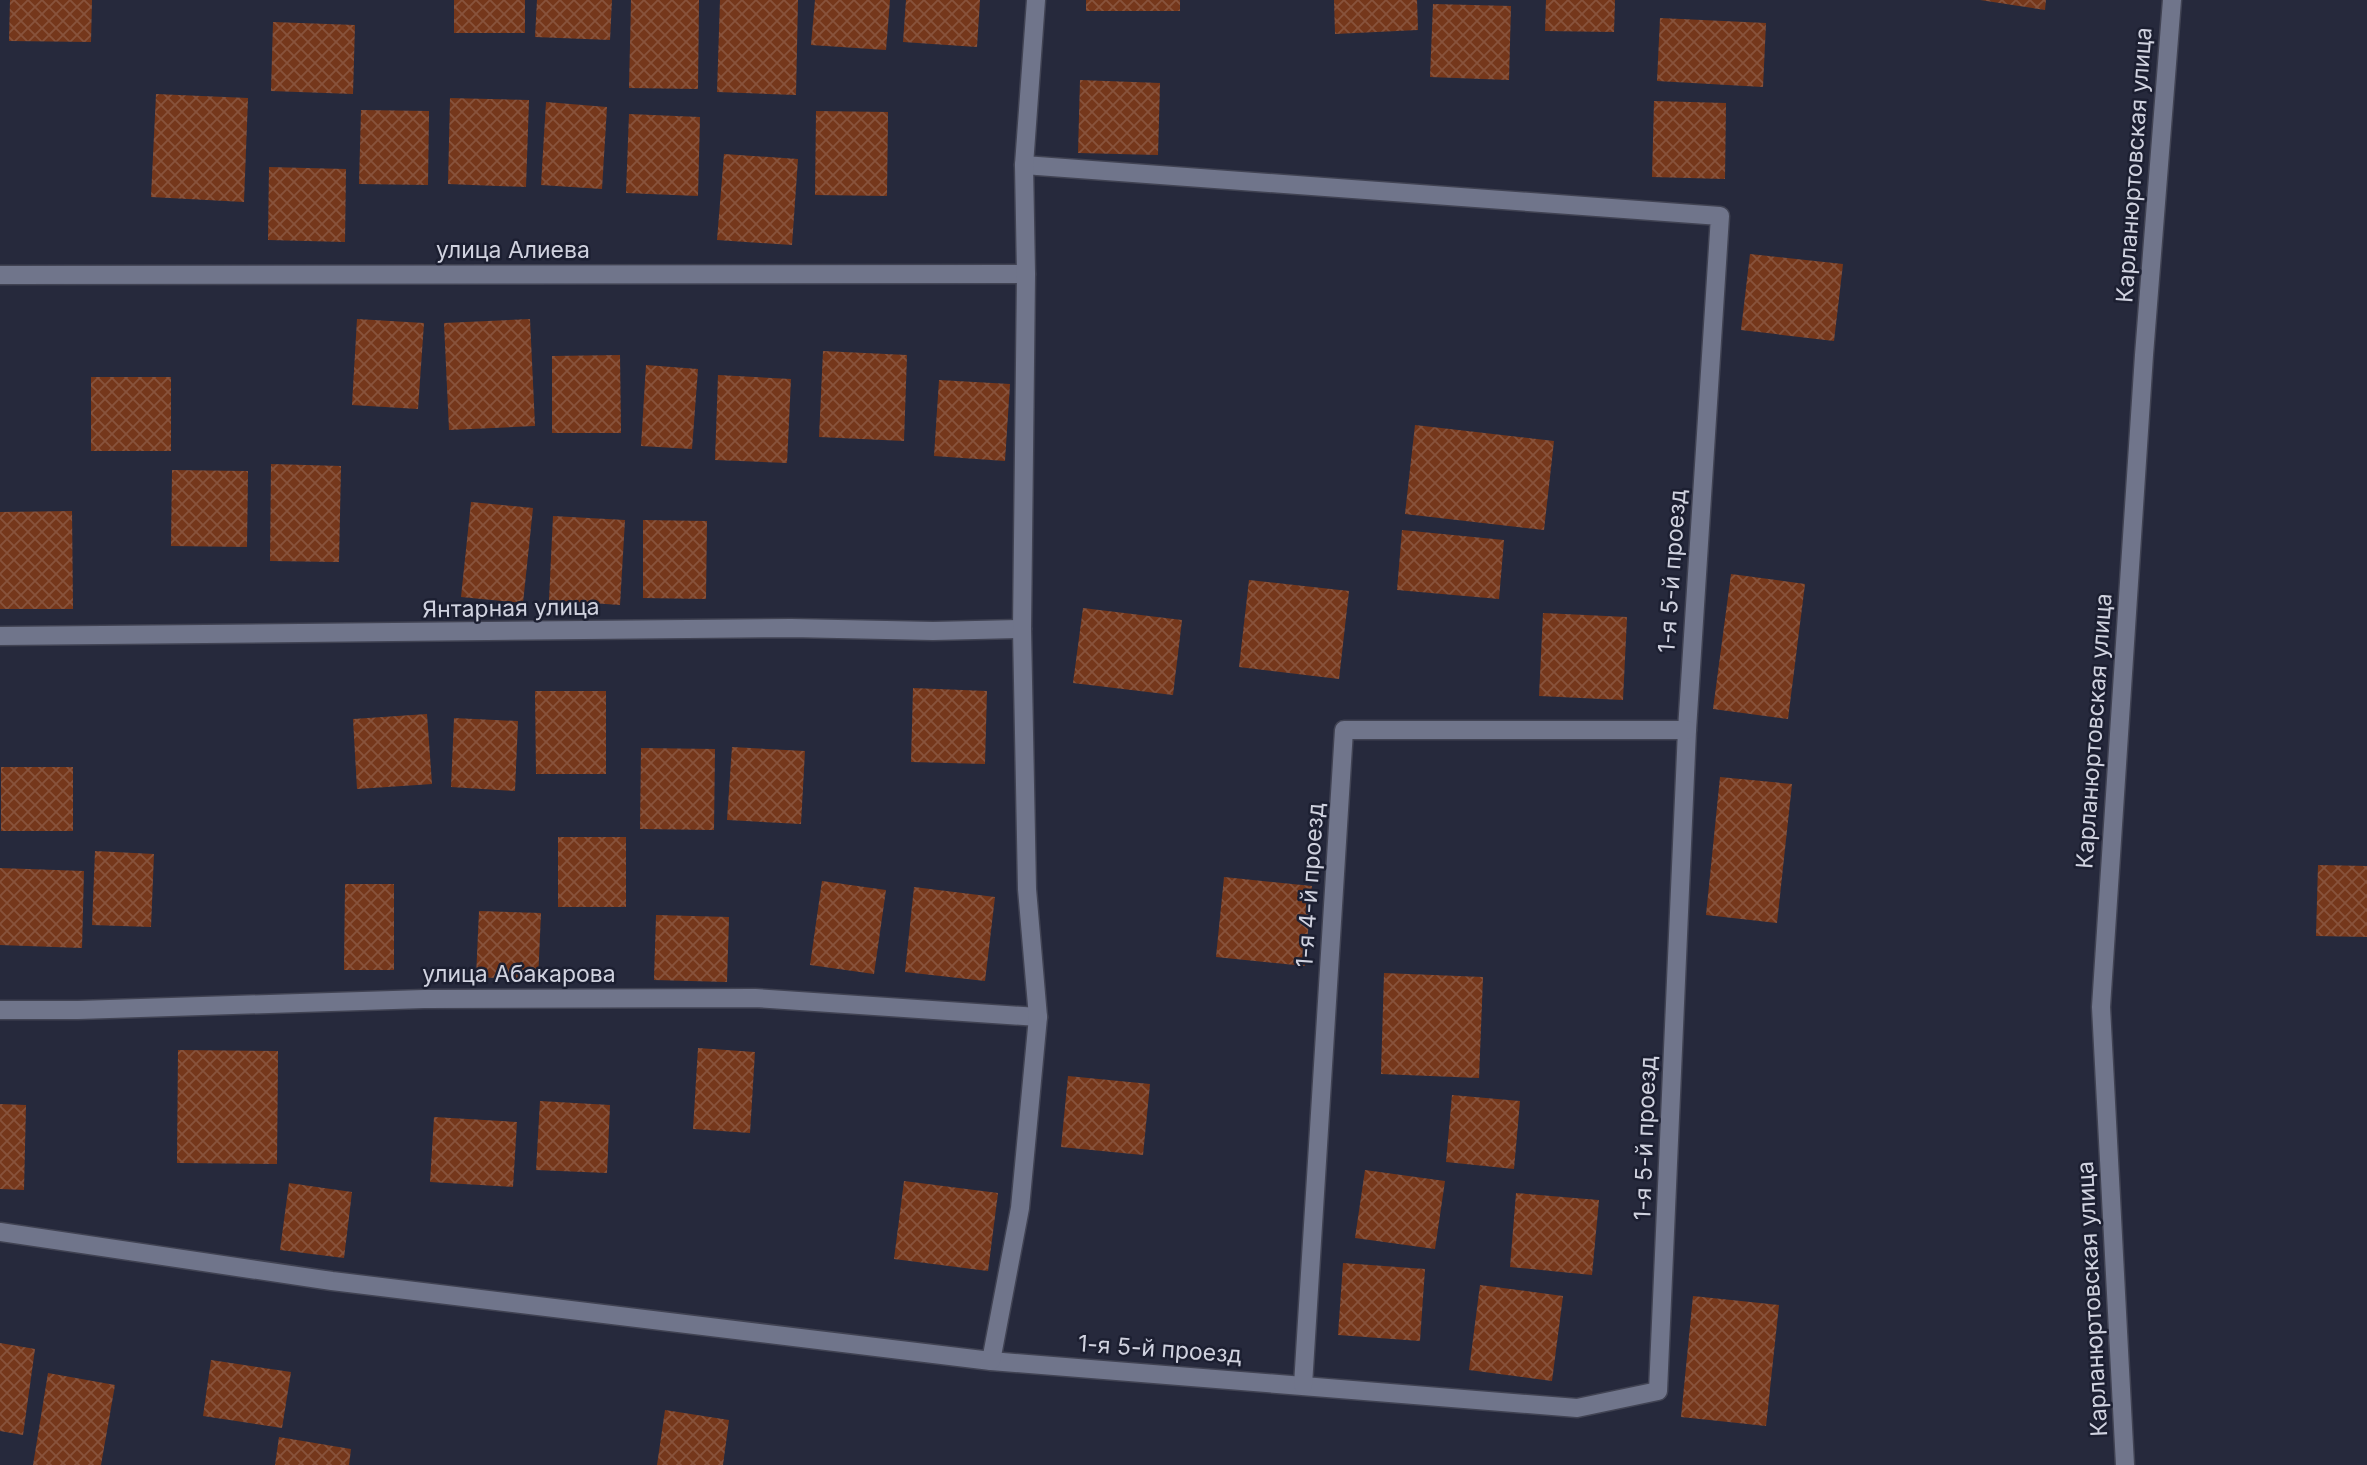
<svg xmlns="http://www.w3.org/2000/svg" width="2367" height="1465" font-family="Inter,sans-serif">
<defs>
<pattern id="building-cross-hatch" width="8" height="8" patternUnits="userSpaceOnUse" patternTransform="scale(1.75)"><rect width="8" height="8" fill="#75371b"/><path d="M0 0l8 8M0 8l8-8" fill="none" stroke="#88533c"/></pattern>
</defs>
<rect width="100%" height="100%" fill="#26293c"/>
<g fill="url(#building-cross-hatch)">
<polygon points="10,0 92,0 91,42 9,41"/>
<rect x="454" y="0" width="71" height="33"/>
<polygon points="537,0 612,0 610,40 535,37"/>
<polygon points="631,0 699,0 698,89 629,88"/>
<polygon points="720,0 798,0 796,95 717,92"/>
<polygon points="815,0 890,0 886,50 811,45"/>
<polygon points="906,0 980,0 977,47 903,42"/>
<rect x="1086" y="0" width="94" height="11"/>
<polygon points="1334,0 1417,0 1418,30 1335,34"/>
<polygon points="1546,0 1615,0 1614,32 1545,31"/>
<polygon points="1980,0 2046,0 2045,10"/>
<polygon points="1433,4 1511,6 1509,80 1430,77"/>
<polygon points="1660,18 1766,23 1763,87 1657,81"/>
<polygon points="273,22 355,25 353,94 271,91"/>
<polygon points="1080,80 1160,83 1158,155 1078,153"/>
<polygon points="156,94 248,98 244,202 151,197"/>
<polygon points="450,98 529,100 526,187 448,184"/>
<polygon points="1654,101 1726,103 1725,179 1652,177"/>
<polygon points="546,102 607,107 602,189 541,185"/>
<polygon points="361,110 429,111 428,185 359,184"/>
<polygon points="816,111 888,112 887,196 815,195"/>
<polygon points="629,114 700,117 698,196 626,193"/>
<polygon points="724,154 798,159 792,245 717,240"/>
<polygon points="269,167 346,169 345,242 268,240"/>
<polygon points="1750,254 1843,264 1834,341 1741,330"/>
<polygon points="357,319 424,323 418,409 352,405"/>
<polygon points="530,319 535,426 449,430 444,323"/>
<polygon points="823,351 907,355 904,441 819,437"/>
<polygon points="620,355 621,433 552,433 552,356"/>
<polygon points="646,365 698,369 692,449 641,446"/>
<polygon points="718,375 791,379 787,463 715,460"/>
<rect x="91" y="377" width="80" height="74"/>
<polygon points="939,380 1010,384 1005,461 934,456"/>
<polygon points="1415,425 1554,441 1544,530 1405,514"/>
<polygon points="271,464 341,466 339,562 270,561"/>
<polygon points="172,470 248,471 247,547 171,546"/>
<polygon points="471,502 533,508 523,603 461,597"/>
<polygon points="72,511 73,609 0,609 0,512"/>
<polygon points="553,516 625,520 620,605 549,600"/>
<polygon points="643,520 707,521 706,599 643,598"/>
<polygon points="1402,530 1504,540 1499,599 1397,590"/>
<polygon points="1731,574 1805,584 1788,719 1713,709"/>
<polygon points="1249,580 1349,591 1339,679 1239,667"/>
<polygon points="1083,608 1182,620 1173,695 1073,683"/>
<polygon points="1543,613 1627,617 1623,700 1539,696"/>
<polygon points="913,688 987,691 985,764 911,762"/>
<polygon points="535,691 606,691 606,774 536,774"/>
<polygon points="427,714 432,784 357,789 353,719"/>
<polygon points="454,718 518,721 515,791 451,787"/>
<polygon points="732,747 805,751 801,824 727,820"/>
<polygon points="641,748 715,749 714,830 640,829"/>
<rect x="1" y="767" width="72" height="64"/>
<polygon points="1720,777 1792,784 1777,923 1706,915"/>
<rect x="558" y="837" width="68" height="70"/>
<polygon points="95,851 154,854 151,927 92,925"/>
<polygon points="2318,865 2367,866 2367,937 2316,936"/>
<polygon points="0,868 84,871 82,948 0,945"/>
<polygon points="1224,877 1312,886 1305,966 1216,957"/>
<polygon points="822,881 886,890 874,974 810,965"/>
<polygon points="345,884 394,884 394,970 344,970"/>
<polygon points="914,887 995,897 985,981 905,972"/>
<polygon points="479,911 541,913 538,980 476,977"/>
<polygon points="656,915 729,917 727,982 654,980"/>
<polygon points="1384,973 1483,977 1479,1078 1381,1074"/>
<polygon points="698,1048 755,1052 750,1133 693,1129"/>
<polygon points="178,1050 278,1051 277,1164 177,1163"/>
<polygon points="1068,1076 1150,1084 1143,1155 1061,1147"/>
<polygon points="1452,1095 1520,1101 1514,1169 1446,1162"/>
<polygon points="540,1101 610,1105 607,1173 536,1170"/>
<polygon points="0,1104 26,1105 24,1190 0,1189"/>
<polygon points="434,1117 517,1122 513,1187 430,1182"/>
<polygon points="1365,1170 1445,1181 1435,1249 1355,1238"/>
<polygon points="904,1181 998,1193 988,1271 894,1259"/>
<polygon points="289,1183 352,1192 344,1258 280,1250"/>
<polygon points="1516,1193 1599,1200 1592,1275 1510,1267"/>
<polygon points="1343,1263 1425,1269 1420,1341 1338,1335"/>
<polygon points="1480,1285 1563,1296 1552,1381 1469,1370"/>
<polygon points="1693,1296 1779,1305 1766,1426 1681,1417"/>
<polygon points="0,1343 35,1349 23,1435 0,1431"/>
<polygon points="211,1360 291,1372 282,1428 203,1416"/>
<polygon points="48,1373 115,1385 101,1465 33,1465"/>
<polygon points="665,1410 729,1420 723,1465 657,1465"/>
<polygon points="279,1437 351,1449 349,1465 275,1465"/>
</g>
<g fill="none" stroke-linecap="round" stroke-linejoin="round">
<defs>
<g id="service">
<polyline points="991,1361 1577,1408 1658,1391 1687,730 1720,216 1024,165"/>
<polyline points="1303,1385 1344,730 1687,730"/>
</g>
<g id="minor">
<polyline points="0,275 1026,274"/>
<polyline points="0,636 791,628 933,631 1022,629"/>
<polyline points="0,1010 78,1010 424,999 755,998 1038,1017"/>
<polyline points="0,1232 332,1281 991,1361 1020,1208 1038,1017 1027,889 1022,629 1026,274 1024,165 1036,0"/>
<polyline points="2125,1465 2101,1007 2144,355 2172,0"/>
</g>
</defs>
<use href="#service" stroke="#414353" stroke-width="21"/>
<use href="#minor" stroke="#414353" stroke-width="21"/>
<use href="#service" stroke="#70758b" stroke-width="18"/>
<use href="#minor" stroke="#70758b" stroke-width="18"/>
</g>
<g text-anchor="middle" stroke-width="5" stroke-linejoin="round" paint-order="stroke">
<g font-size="23" fill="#d0d2df" stroke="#1c1f31">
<text transform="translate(2134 165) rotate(-86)" y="8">Карланюртовская улица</text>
<text x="513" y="258">улица Алиева</text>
<text transform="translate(1672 571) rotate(-86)" y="8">1-я 5-й проезд</text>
<text transform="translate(511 608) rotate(-1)" y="8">Янтарная улица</text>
<text transform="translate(2094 731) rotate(-86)" y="8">Карланюртовская улица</text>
<text transform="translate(1310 885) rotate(-86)" y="8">1-я 4-й проезд</text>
<text x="519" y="982">улица Абакарова</text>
<text transform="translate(1645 1138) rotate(-88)" y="8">1-я 5-й проезд</text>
<text transform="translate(2092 1299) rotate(-93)" y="8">Карланюртовская улица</text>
<text transform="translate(1160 1349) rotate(4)" y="8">1-я 5-й проезд</text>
</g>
</g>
</svg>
